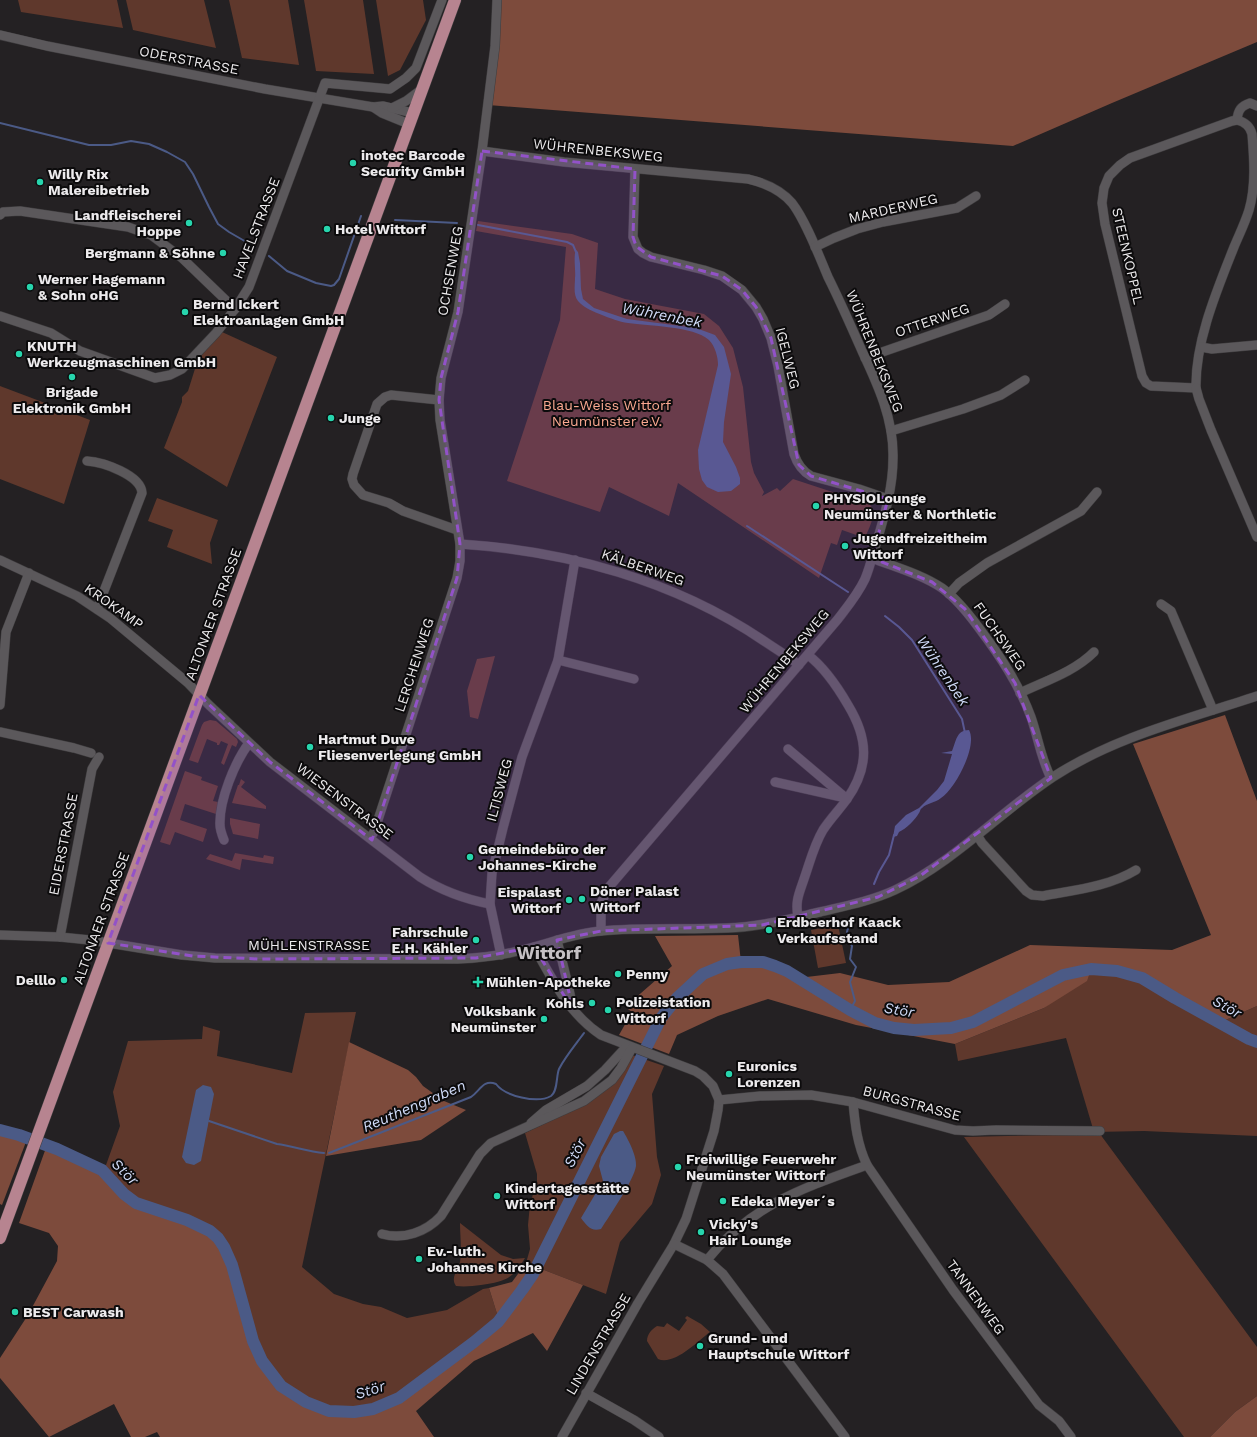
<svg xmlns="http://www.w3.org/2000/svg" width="1257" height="1437" font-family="'Work Sans',sans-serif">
<rect width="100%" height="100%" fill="#242123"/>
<g fill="#5f382c">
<polygon points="18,0 117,0 123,28 21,12"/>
<polygon points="126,0 204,0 216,48 133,30"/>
<polygon points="229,0 288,0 299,65 242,58"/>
<polygon points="304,0 363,0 374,74 316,71"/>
<polygon points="376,0 423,0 426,20 400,70 388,76"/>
<path d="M 478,221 L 572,234 L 598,243 L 595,289 L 625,299 L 704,314 L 719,326 L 733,348 L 743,387 L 751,462 L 754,473 L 764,492 L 762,496 L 777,488 L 780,491 L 793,479 L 869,504 C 879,512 868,529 865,538 L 842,530 L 837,545 L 831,543 L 819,578 L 678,483 L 669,516 L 609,487 L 600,512 L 507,481 L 560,320 L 566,247 L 476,231 Z"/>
<polygon points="222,332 277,357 227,487 164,448 182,402 182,397 188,391 199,356"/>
<polygon points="0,386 90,420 64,504 0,479"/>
<polygon points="157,498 218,520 210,543 212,564 167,547 173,530 148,521"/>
<polygon points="495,656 478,719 470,717 467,691 477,659"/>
<polygon points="210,720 216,721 237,739 238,742 236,747 232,745 224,765 221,763 228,744 221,741 219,745 217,745 217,743 207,739 198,763 189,760 202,725 204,722"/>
<polygon points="185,771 202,777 201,780 218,786 213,801 218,802 216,814 185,804 180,820 207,829 203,842 175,832 170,845 160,842"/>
<polygon points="241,779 245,782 241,787 266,806 266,809 232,803 238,785 239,785"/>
<polygon points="230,818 260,824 258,839 233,834 230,824"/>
<polygon points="235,853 263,858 264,855 274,857 273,864 242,859 240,870 206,859 210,854 232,861"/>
<polygon points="838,925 846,963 818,968 811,930"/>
<polygon points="1091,969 1117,971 1142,978 1175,998 1221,1022 1257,1006 1257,1136 1144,1131 1094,1132 1066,1038 958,1061 955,1044 1044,1008"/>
<path d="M 356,1012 L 302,1267 L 334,1294 L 363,1304 L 381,1307 L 407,1318 L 447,1310 L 483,1289 L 489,1288 L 498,1317 L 498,1322 L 474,1342 L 399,1398 L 373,1409 L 354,1412 L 329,1411 L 306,1402 L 281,1386 L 262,1361 L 253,1341 L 148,1207 C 128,1200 115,1187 102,1170 L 106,1165 L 120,1126 L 113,1092 L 128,1041 L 202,1039 L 203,1026 L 220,1031 L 217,1056 L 292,1073 L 305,1013 Z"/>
<polygon points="632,1055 664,1066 652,1094 657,1157 661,1175 652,1204 620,1242 606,1294 526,1263 530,1249 528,1225 530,1204 537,1181 537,1174 525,1133 584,1105"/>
<polygon points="1100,1134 1257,1347 1257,1396 1235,1412 1210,1437 1184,1437 964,1137"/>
<path d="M 460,1223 L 501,1255 L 513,1259 L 525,1258 C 512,1280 505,1281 481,1285 C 473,1286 465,1287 456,1286 C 450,1277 458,1271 460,1262 C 462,1250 460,1235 460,1223 Z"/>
<path d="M 687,1316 L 701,1324 L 710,1332 C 698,1341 674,1366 658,1359 L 647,1341 C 647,1334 652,1329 657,1326 L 664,1327 L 667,1323 L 679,1331 L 687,1320 L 685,1318 Z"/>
</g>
<g fill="#7d4b3c">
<polygon points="497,0 1257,0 1257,42 1112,103 1013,146 488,105"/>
<polygon points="1225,715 1257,801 1257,1006 1221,1022 1142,978 1117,971 1091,969 1087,981 1044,1008 955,1044 856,1025 768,999 718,1016 677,1035 669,1054 619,1035 632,1012 625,1007 672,966 655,936 738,935 741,962 763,962 775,966 798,978 840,973 888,985 949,982 1030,945 1172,950 1211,935 1133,744"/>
<polygon points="349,1042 408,1070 416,1077 423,1086 444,1101 466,1110 421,1140 326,1156"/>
<polygon points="0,1125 29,1134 2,1205 0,1204"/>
<polygon points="47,1145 102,1170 124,1194 136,1203 201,1226 218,1238 224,1247 232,1265 253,1341 262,1361 281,1386 306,1402 329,1411 354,1412 373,1409 399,1398 474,1342 498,1322 498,1317 489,1288 512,1282 526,1263 583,1285 547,1351 533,1333 474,1361 416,1411 434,1437 160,1437 157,1432 145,1437 131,1437 114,1404 49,1437 0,1378 0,1358 28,1315 57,1261 58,1246 49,1233 19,1223"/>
<polygon points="1257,1396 1257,1437 1210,1437 1235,1412"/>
</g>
<g fill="#4b5a86">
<path d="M 576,250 L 578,252 L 580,263 L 581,289 L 583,299 L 594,308 L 627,319 L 696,328 L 715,335 L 724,347 L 731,374 L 724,422 L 723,442 L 736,467 L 740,478 L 740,484 L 731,491 L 718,492 L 707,487 L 702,480 L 699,469 L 698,450 L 718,365 C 718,357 715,346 709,340 C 693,326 649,326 628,323 C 619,322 610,318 602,315 C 594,312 584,308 578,301 C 573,295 575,285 575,278 C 576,271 573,256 576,250 Z"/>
<path d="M 969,730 C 978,746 955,789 941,798 C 935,803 927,803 922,808 C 920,809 920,812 919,813 C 915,820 906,829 899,832 L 897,836 L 893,837 L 895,826 L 906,815 L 919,808 L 937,790 L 944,781 L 952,754 L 941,753 L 952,751 C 956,742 956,730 969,730 Z"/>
<polygon points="203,1085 211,1087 214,1094 201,1161 194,1165 186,1163 182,1157 196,1090"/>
<path d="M 620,1131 L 623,1131 C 628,1139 637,1156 636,1166 C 634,1180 610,1215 601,1229 C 591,1232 587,1226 581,1218 L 603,1181 L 599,1166 L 601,1157 L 614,1134 Z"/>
</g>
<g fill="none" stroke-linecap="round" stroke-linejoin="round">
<g stroke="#4b5a86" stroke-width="2">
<polyline points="0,123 89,145 111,145 131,141 149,144 167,152 185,162 193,174 209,207 218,224 229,232 255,247"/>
<polyline points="395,220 457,223"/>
<polyline points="478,225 567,242 573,245 576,252"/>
<polyline points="269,256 287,271 316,283 331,286 334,285 339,279 361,216"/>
<polyline points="747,526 848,592"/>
<polyline points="885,616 899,627 912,640 962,719 965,733"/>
<polyline points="874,884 879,872 889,855 894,835"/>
<path d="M 850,1010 L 855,1001 L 850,982 L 856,967 L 850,959 L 852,946 C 847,938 844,932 851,924"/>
<path d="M 209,1121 L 277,1144 C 293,1146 308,1152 324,1153"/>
<path d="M 329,1153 L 471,1097 C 480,1091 483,1079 496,1084 C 505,1096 537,1104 551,1096 C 558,1091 556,1076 559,1069 C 565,1057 576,1044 584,1033"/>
</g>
<polyline stroke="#4b5a86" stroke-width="12" points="0,1130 19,1135 57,1149 102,1170 124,1194 136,1203 187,1220 210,1231 218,1238 224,1247 232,1265 253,1341 262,1361 281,1386 306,1402 329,1411 354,1412 373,1409 399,1398 474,1342 498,1322 522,1290 533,1274 661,1018 677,998 703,974 727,964 741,962 763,962 775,966 787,971 850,1010 875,1023 894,1028 914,1030 951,1028 973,1022 1063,975 1091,969 1117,971 1142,978 1175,998 1249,1039 1257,1042"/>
<defs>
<g id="minor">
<polyline points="0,35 47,46 265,89 373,107 383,106 413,113"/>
<polyline points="373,107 382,113 409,124"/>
<polyline points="392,108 406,101 422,89"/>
<path d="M 1237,120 C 1245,122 1250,126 1252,134 C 1254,159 1256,186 1249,210 C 1245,223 1239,235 1234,247 C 1217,290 1195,342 1196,388 L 1151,386 L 1146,383 L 1142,376 L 1105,224 L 1102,203 L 1104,188 L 1109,176 L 1120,165 L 1130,158 L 1232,121 Z"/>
<path d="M 1237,120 C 1238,110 1241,106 1250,103 L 1257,106"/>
<path d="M 482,151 L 564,162 L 748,179 C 765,183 780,189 792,203 C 806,221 819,256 828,277 C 840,301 851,326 862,351 C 878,385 894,420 893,458 C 893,487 885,514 877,541 C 873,554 870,567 865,579 C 858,594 848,606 838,619 L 609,887 L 601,903 L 601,931"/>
<path d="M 635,169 L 633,237 L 638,249 L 643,253 L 651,257 L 704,270 L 722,276 L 742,290 L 756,307 L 763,319 L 771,338 L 778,366 L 794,454 C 797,463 802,471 811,476 L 859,489 L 888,499"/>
<polyline points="0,215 3,212 20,211 128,227 151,235 182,258 235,309"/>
<polyline points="815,247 834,238 857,229 883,222 957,208 976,196"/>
<polyline points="0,316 51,333 80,351 155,378 170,375 182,369 216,333 235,309 249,287 325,83 390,89 406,78 416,68 442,0"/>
<polyline points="1201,347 1212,349 1257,345"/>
<polyline points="865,358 989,315 1005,304"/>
<polyline points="1196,388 1199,399 1211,430 1257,537"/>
<polyline points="439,400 391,395 385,397 377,404 353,474 352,479 354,485 363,495 389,503 403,511 457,530"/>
<polyline points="891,431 963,409 1001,395 1025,380"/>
<path d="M 87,461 C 103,462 141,475 142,493 L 97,609"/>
<path d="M 460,544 C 567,551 674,580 764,641 C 776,649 788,656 799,665"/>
<path d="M 872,558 C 895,567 921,574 942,588 C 957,599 968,613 979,628 C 1000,656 1019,684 1031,717 C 1038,737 1041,759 1051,778"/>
<path d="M 0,560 L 77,596 L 110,618 L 188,683 L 208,704 L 270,762 L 420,877 C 442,891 464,899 490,904"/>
<polyline points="949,594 959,583 987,563 1081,511 1097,492"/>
<polyline points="1161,604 1171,611 1213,710"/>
<polyline points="558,660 634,679"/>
<path d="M 1020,693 C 1045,681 1074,672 1094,652"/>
<polyline points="0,705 6,632 29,573"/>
<polyline points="0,732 74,748 91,753"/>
<polyline points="788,749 847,799"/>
<polyline points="775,782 846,798"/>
<path d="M 977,835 L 982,843 L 1026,891 L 1032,895 L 1043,896 C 1074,890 1108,887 1136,870"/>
<polyline points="370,838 374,832 457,578 460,561 460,544 440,420 439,400 441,378 458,312 482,151 495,46 497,0"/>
<path d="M 224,840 C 222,835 220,830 220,825 C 219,800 235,762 249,743"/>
<path d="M 798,917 C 795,901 799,894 804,879 C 810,862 814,845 823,830 C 830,819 840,809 847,799 C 870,766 868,738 848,705 C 837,686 825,668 808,655"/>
<path d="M 0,935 L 60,937 L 90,940 L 182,955 L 215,958 L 458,959 C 480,958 500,956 522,950 C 548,944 574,933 601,931 C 643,927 685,930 727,928 C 759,927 789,919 820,912 C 845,906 871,901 895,890 C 953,863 1000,812 1053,777 C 1114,737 1188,719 1257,696"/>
<polyline points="60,937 92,769 99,757"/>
<polyline points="557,940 569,989 573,1009"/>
<path d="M 534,947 C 553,980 568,1013 601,1035 L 695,1071 L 703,1076 L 713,1086 L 719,1100 L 718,1110 L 714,1131 L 686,1219 L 674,1244 L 638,1303 L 562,1437"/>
<polyline points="501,955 490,904 492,873 503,828 522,757 558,660 575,560"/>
<polyline points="719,1100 760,1096 811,1095 853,1102 955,1130 973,1131 996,1130 1100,1131"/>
<polyline points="531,1123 546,1110 587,1086 605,1070 627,1046"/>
<polyline points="867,1165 953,1290 1039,1405 1059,1421 1071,1437"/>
<path d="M 382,1234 C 404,1240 426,1232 441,1216 L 480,1154 L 491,1143 L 584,1101 L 612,1080 L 621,1068 L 632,1048"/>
<path d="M 674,1244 L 707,1260 C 751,1205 803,1188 867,1165 C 857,1144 855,1124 853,1102"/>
<polyline points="707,1260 723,1274 732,1286 845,1437"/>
<polyline points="586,1393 634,1420 659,1437"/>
</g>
<polyline id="major" points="0,1238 455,0"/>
</defs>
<use href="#minor" stroke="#3e3c3e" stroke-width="10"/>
<use href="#major" stroke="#3e3c3e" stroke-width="13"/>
<use href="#minor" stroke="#5b585b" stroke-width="9"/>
<use href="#major" stroke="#b78490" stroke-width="12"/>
</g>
<path fill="#9252c8" fill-opacity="0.2" stroke="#9252c8" stroke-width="3" stroke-dasharray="8 5" stroke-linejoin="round" d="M 482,151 L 635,169 L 633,237 L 636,246 L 651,257 L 722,276 L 742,290 L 756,307 L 771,338 L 799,465 L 811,476 L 888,499 L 872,558 L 932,582 L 965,609 L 1015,683 L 1051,778 L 920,876 L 878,897 L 762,925 L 601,931 L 557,940 L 573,1010 L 534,947 L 476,958 L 258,959 L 193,956 L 108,943 L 199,695 L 270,762 L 372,840 L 457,578 L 460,544 L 439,400 L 441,378 L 458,312 Z"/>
<g fill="#27d5ad" stroke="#0c0b0c" stroke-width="1.5">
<circle cx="353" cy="163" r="4"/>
<circle cx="40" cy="182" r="4"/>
<circle cx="189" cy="223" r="4"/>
<circle cx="327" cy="229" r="4"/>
<circle cx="223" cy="253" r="4"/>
<circle cx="30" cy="287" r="4"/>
<circle cx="185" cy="312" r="4"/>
<circle cx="19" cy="354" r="4"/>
<circle cx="72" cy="377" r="4"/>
<circle cx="331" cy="418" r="4"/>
<circle cx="816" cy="506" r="4"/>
<circle cx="845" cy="546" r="4"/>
<circle cx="310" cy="747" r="4"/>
<circle cx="470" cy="857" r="4"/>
<circle cx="582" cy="899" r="4"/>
<circle cx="569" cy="900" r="4"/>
<circle cx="769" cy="930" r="4"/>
<circle cx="476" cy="940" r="4"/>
<circle cx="618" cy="974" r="4"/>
<circle cx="64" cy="980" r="4"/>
<path d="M476 976h4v4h4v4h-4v4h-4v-4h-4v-4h4z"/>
<circle cx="592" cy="1003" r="4"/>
<circle cx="608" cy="1010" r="4"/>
<circle cx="544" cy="1019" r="4"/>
<circle cx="729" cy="1074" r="4"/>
<circle cx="678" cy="1167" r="4"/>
<circle cx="497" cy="1196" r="4"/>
<circle cx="723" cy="1201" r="4"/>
<circle cx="701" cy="1232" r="4"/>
<circle cx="419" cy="1259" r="4"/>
<circle cx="15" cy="1312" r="4"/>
<circle cx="700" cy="1346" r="4"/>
</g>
<g text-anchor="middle" stroke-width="4" stroke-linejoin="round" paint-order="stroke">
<g font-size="14" fill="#edebed" stroke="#0c0b0c">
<text transform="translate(189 60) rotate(11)" y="5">ODERSTRASSE</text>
<text transform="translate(598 150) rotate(6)" y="5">WÜHRENBEKSWEG</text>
<text transform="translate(893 208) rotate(-13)" y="5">MARDERWEG</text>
<text transform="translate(256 228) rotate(-69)" y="5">HAVELSTRASSE</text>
<text transform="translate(1128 256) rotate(77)" y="5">STEENKOPPEL</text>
<text transform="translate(450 271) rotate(-80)" y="5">OCHSENWEG</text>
<text transform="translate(932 320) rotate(-19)" y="5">OTTERWEG</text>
<text transform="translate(875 351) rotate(68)" y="5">WÜHRENBEKSWEG</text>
<text transform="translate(788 358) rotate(76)" y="5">IGELWEG</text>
<text transform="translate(643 567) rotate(19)" y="5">KÄLBERWEG</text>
<text transform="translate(114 606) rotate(35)" y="5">KROKAMP</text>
<text transform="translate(213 614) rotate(-70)" y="5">ALTONAER STRASSE</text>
<text transform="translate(1000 636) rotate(55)" y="5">FUCHSWEG</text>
<text transform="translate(784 661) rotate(-50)" y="5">WÜHRENBEKSWEG</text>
<text transform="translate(414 665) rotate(-72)" y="5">LERCHENWEG</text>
<text transform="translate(499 790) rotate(-75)" y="5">ILTISWEG</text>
<text transform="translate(345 801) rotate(37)" y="5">WIESENSTRASSE</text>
<text transform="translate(63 844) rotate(-79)" y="5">EIDERSTRASSE</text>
<text transform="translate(101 918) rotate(-70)" y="5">ALTONAER STRASSE</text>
<text x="309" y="950">MÜHLENSTRASSE</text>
<text transform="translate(912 1103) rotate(15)" y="5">BURGSTRASSE</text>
<text transform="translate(976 1297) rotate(54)" y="5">TANNENWEG</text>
<text transform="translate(598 1344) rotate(-60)" y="5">LINDENSTRASSE</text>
</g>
<g font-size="14" font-weight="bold" fill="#edebed" stroke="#0c0b0c" text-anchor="start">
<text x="361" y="160">inotec Barcode<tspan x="361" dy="16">Security GmbH</tspan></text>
<text x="48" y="179">Willy Rix<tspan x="48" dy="16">Malereibetrieb</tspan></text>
<text x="181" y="220" text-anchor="end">Landfleischerei<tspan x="181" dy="16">Hoppe</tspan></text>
<text x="335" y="234">Hotel Wittorf</text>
<text x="215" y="258" text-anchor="end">Bergmann &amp; Söhne</text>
<text x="38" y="284">Werner Hagemann<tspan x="38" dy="16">&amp; Sohn oHG</tspan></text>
<text x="193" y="309">Bernd Ickert<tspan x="193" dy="16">Elektroanlagen GmbH</tspan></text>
<text x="27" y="351">KNUTH<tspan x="27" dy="16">Werkzeugmaschinen GmbH</tspan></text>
<text x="72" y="397" text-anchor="middle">Brigade<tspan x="72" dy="16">Elektronik GmbH</tspan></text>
<text x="339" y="423">Junge</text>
<text x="824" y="503">PHYSIOLounge<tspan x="824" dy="16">Neumünster &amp; Northletic</tspan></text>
<text x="853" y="543">Jugendfreizeitheim<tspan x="853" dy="16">Wittorf</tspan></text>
<text x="318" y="744">Hartmut Duve<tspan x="318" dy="16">Fliesenverlegung GmbH</tspan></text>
<text x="478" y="854">Gemeindebüro der<tspan x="478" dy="16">Johannes-Kirche</tspan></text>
<text x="590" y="896">Döner Palast<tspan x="590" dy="16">Wittorf</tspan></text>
<text x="561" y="897" text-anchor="end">Eispalast<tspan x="561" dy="16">Wittorf</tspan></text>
<text x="777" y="927">Erdbeerhof Kaack<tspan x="777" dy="16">Verkaufsstand</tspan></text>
<text x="468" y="937" text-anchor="end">Fahrschule<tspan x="468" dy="16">E.H. Kähler</tspan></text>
<text x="626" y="979">Penny</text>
<text x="56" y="985" text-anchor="end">Delllo</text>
<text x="486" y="987">Mühlen-Apotheke</text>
<text x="616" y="1007">Polizeistation<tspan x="616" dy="16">Wittorf</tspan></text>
<text x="584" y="1008" text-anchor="end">Kohls</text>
<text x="536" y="1016" text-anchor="end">Volksbank<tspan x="536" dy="16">Neumünster</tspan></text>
<text x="737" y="1071">Euronics<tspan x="737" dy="16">Lorenzen</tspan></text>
<text x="686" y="1164">Freiwillige Feuerwehr<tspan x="686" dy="16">Neumünster Wittorf</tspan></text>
<text x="505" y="1193">Kindertagesstätte<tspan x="505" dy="16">Wittorf</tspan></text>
<text x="731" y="1206">Edeka Meyer´s</text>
<text x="709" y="1229">Vicky's<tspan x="709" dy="16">Hair Lounge</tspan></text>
<text x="427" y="1256">Ev.-luth.<tspan x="427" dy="16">Johannes Kirche</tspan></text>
<text x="23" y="1317">BEST Carwash</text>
<text x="708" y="1343">Grund- und<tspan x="708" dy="16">Hauptschule Wittorf</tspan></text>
</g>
<g font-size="14" fill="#fba991" stroke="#0c0b0c">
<text x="607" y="410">Blau-Weiss Wittorf<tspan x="607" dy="16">Neumünster e.V.</tspan></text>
</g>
<g font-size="15" font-style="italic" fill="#d1dcf9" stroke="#0c0b0c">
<text transform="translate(662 315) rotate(11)" y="5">Wührenbek</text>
<text transform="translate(943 671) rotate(56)" y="5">Wührenbek</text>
<text transform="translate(1227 1007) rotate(29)" y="5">Stör</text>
<text transform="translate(899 1010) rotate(9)" y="5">Stör</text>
<text transform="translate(414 1106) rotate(-23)" y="5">Reuthengraben</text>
<text transform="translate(575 1153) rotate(-63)" y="5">Stör</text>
<text transform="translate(125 1172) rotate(44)" y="5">Stör</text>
<text transform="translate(370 1390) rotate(-17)" y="5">Stör</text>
</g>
<g font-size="18" font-weight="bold" fill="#c5c1c4" stroke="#0c0b0c">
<text x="549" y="959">Wittorf</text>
</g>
</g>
</svg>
